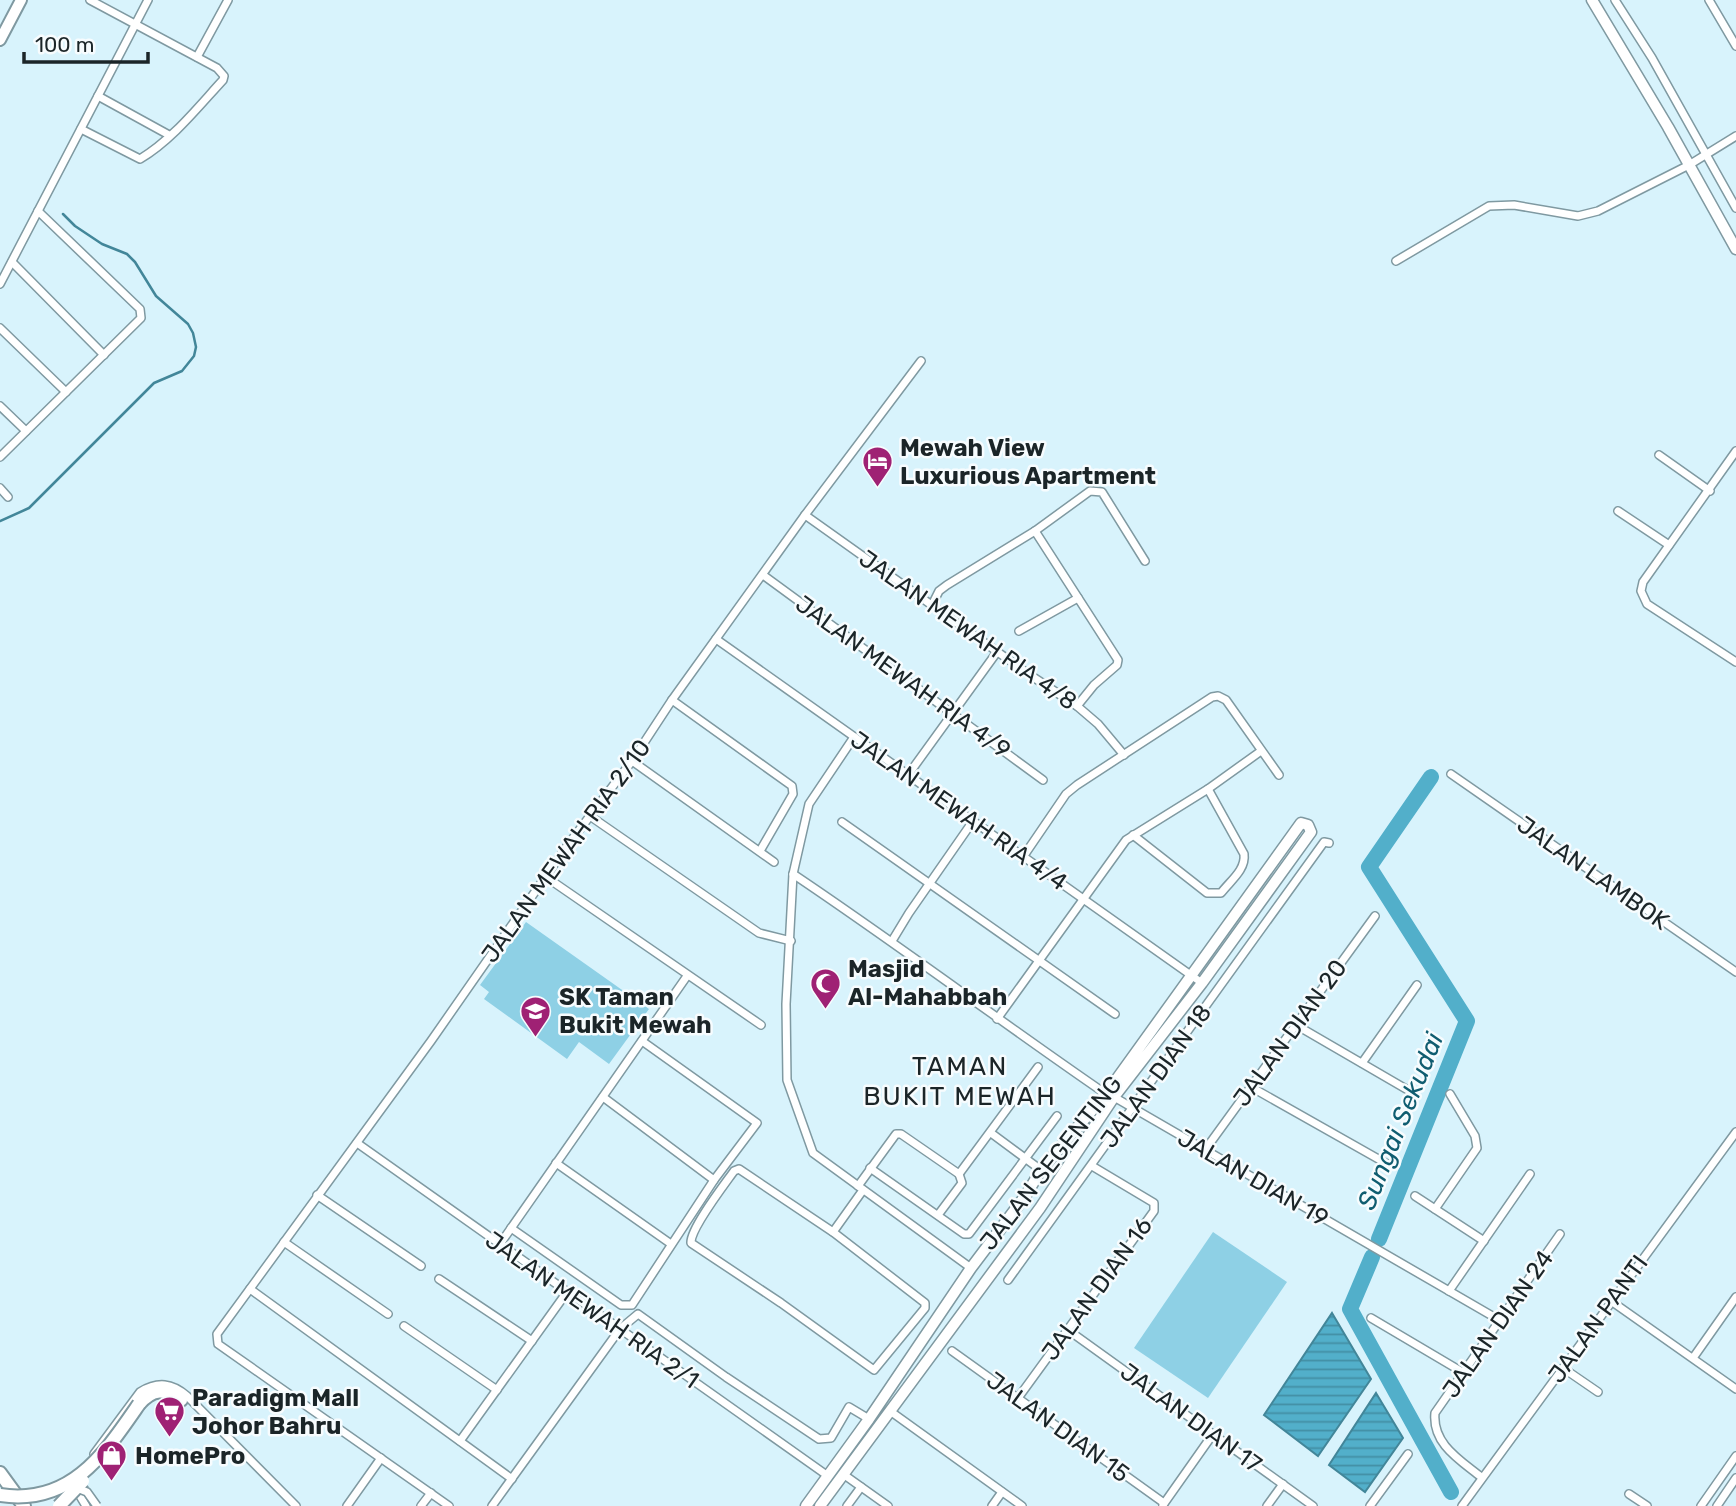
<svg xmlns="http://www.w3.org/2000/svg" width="1736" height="1506" font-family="Rubik,sans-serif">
<defs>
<pattern id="water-rules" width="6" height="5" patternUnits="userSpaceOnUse" patternTransform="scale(1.75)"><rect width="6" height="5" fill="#52afca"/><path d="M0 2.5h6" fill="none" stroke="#438ea4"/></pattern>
</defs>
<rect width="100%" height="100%" fill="#d8f3fc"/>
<g fill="#8ed0e5">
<polygon points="526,922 649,1009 609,1064 579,1042 567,1059 484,999 489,992 480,985"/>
<polygon points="1213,1232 1287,1282 1208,1398 1134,1348"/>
</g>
<g fill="url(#water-rules)" stroke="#428699" stroke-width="2">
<polygon points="1332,1313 1371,1379 1318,1456 1264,1415"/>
<polygon points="1376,1393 1403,1438 1365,1492 1329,1465"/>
</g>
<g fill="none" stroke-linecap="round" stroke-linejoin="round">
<polyline stroke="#428699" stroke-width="2.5" points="0,521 29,508 154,383 182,371 194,356 196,347 193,333 188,324 156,296 135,262 127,254 102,244 75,226 63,214"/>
<g stroke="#52afca" stroke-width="16">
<polyline points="1379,1239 1467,1021 1369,867 1431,777"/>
<polyline points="1372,1257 1350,1309 1451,1492"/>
</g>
<defs>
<g id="street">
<polyline points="1615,0 1652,58 1736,208"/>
<polyline points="1709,0 1736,46"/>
<polyline points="197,57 228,0"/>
<polyline points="98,96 169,135"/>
<path d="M 81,129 L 140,159 C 172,140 198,107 223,80 L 224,76 L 217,68 L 90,0"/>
<polyline points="1396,261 1489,206 1514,205 1578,216 1598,211 1689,165 1736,136"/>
<polyline points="12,262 104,355"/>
<polyline points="0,284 148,0"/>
<polyline points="0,328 66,392"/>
<polyline points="0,406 26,431"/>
<polyline points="1736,451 1643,582 1641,591 1647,604 1736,662"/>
<polyline points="1659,455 1710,491"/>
<polyline points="0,457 141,318 140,309 38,211"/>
<polyline points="0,488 8,497"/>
<polyline points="1618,511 1669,545"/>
<polyline points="805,515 1030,675 1077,706 1098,724 1124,755"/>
<polyline points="1035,531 1118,660 1117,665 1094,685 1077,706"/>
<polyline points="763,575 1043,780"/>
<polyline points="932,605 939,591 947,585 1035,531 1090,491 1102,492 1145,561"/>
<polyline points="1019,631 1078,598"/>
<polyline points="716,639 1202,983"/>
<polyline points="672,700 792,786 793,794 760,851"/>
<polyline points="854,737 809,804 793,874 786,1004 787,1080 813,1153 971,1268"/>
<polyline points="632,761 774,862"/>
<polyline points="1451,774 1736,972"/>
<polyline points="908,775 997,652"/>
<polyline points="590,816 759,933 791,941"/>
<polyline points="842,822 1115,1014"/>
<path d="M 1133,835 L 1207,893 L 1221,893 C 1230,881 1246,870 1244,854 L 1208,789"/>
<polyline points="1023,857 1066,794 1077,785 1212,697 1218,696 1226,700 1279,775"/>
<path d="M 793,874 C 899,945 1001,1022 1106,1094"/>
<polyline points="546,877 761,1025"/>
<polyline points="892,941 909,913 973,821"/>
<polyline points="997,1019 1126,840 1208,789 1261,751"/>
<polyline points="1296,1025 1413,1093"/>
<polyline points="1362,1063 1417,985"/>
<polyline points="1251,1087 1389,1165"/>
<polyline points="603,1097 714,1180"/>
<polyline points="1114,1097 1501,1321"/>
<polyline points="991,1133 1041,1170"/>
<polyline points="357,1143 828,1476"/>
<polyline points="1205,1150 1375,916"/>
<polyline points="556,1163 671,1244"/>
<polyline points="870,1168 964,1234 969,1234 1057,1116"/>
<path d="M 739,1169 L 833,1232 L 925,1303 L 925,1308 L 874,1370 L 781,1303 L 691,1243 C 690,1229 724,1185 734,1171 Z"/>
<polyline points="858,1186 896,1134 901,1134 959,1174 1038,1067"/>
<polyline points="317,1195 421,1266"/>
<polyline points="1415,1196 1484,1241"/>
<polyline points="1435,1209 1477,1148 1475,1136 1450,1094"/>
<polyline points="938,1215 962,1183 959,1174"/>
<polyline points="511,1228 621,1305 632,1305 714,1180 757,1123 642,1041"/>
<polyline points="833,1232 863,1190"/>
<polyline points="284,1242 388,1314"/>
<polyline points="500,1244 687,976"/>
<polyline points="439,1279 532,1341"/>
<polyline points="1008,1280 1324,842 1329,843"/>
<polyline points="250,1289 512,1479"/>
<polyline points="1449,1291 1530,1174"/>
<polyline points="1611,1301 1736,1389"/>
<polyline points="1371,1318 1464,1373"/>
<polyline points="404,1326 497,1390"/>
<polyline points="1068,1330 1313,1506"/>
<polyline points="952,1351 1164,1503"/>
<polyline points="1693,1358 1736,1297"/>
<polyline points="1563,1368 1598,1392"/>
<polyline points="1018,1398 1154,1211 1154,1203 1092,1166"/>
<polyline points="890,1411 1022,1506"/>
<polyline points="460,1441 567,1292"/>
<path d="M 94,1454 L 140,1392 C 158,1381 172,1383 187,1396 L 296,1506"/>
<polyline points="843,1474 888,1506"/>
<path d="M 1481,1477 C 1460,1460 1432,1444 1435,1413 L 1560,1234"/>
<polyline points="80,1484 80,1496 86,1506"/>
<polyline points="1629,1494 1647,1506"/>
<polyline points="1163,1505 1213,1434"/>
<polyline points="347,1506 381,1458"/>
<polyline points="421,1506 431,1493"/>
<polyline points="449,1506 218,1344 217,1334 431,1041 567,846 632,761 672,700 805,515 921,361"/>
<polyline points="492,1506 620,1329 638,1314 726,1377 819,1439 831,1438 849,1407 869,1419"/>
<polyline points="847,1506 861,1487"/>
<polyline points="992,1506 1002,1492"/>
<polyline points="1267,1506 1283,1484"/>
<polyline points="1370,1506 1408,1454"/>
<polyline points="1462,1506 1736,1132"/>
<polyline points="1701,1506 1736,1456"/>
<polyline points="1717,1506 1736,1478"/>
</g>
<g id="secondary">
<polyline points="1592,0 1668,127 1736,249"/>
<polyline points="806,1506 869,1419 971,1268 1026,1195 1041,1170 1106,1094 1301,823 1308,825 1311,832 1202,983 1114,1097 1040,1208 820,1506"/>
</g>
<polyline id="primary" points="0,40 21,0"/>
<g id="highway">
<path d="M 139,1404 C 153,1388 165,1388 181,1400"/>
<polyline points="0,1473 24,1506"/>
</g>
</defs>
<use href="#street" stroke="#7f99a1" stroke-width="10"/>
<use href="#secondary" stroke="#7f99a1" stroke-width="13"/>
<use href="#primary" stroke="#7f99a1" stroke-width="14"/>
<use href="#highway" stroke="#7f99a1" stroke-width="16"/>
<use href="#street" stroke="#fff" stroke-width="7"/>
<use href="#secondary" stroke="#fff" stroke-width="10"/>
<use href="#primary" stroke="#fff" stroke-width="10"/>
<use href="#highway" stroke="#fff" stroke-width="12"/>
<defs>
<polyline id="street-bridge" points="77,1488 87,1492 97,1506"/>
<g id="highway-bridge">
<path d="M 0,1495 C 71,1506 105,1453 139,1404"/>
<polyline points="59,1506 83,1481"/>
</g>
</defs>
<use href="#street-bridge" stroke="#7f99a1" stroke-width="10" stroke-linecap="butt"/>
<use href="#highway-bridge" stroke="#7f99a1" stroke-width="16" stroke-linecap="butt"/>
<use href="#street-bridge" stroke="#fff" stroke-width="7"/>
<use href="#highway-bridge" stroke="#fff" stroke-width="12"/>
</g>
<defs>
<symbol id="hotel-pin" viewBox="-11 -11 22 30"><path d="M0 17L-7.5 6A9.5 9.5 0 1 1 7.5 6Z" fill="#9f2174" stroke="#f7fcfe"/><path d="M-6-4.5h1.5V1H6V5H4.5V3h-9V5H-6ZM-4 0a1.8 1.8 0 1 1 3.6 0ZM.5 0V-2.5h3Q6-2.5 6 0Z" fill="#fff"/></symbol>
<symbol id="mosque-pin" viewBox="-11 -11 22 30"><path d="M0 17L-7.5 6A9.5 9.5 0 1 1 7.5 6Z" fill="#9f2174" stroke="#f7fcfe"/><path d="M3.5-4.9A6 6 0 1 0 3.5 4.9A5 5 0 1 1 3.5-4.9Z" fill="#fff"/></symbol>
<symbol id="school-pin" viewBox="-11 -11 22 30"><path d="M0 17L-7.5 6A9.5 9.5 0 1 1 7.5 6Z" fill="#9f2174" stroke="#f7fcfe"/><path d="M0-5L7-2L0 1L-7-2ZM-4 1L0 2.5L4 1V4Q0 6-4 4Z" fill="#fff"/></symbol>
<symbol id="supermarket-pin" viewBox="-11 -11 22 30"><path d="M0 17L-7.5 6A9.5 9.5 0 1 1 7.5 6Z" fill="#9f2174" stroke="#f7fcfe"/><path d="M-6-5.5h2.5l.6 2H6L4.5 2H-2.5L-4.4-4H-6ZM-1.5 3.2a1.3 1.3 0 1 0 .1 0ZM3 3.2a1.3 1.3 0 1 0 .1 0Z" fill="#fff"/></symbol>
<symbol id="shop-pin" viewBox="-11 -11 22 30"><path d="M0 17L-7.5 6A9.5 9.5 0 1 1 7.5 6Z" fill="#9f2174" stroke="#f7fcfe"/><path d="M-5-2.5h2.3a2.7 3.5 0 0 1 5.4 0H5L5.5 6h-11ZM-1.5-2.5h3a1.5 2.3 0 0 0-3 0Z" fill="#fff"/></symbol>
</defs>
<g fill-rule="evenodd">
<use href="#hotel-pin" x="860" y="444" width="35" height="47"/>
<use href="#mosque-pin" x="808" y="966" width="35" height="47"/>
<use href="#school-pin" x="518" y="994" width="35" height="47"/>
<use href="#supermarket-pin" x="152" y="1394" width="35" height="47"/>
<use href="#shop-pin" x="94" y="1438" width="35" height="47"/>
</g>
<g text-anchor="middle" stroke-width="5" stroke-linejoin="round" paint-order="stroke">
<g font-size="24" font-weight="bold" fill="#1b2528" stroke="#f7fcfe" text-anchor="start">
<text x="900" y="456">Mewah View<tspan x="900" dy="28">Luxurious Apartment</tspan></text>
<text x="848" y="977">Masjid<tspan x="848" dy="28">Al-Mahabbah</tspan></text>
<text x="559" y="1005">SK Taman<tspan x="559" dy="28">Bukit Mewah</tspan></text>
<text x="192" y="1406">Paradigm Mall<tspan x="192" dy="28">Johor Bahru</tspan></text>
<text x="135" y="1464">HomePro</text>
</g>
<g font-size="24" fill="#1b2528" stroke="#f7fcfe">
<text transform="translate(968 630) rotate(35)" y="8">JALAN MEWAH RIA 4/8</text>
<text transform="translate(903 677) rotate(36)" y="8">JALAN MEWAH RIA 4/9</text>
<text transform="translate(959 811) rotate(35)" y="8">JALAN MEWAH RIA 4/4</text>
<text transform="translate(566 851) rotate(-54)" y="8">JALAN MEWAH RIA 2/10</text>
<text transform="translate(1593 873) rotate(35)" y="8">JALAN LAMBOK</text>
<text transform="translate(1290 1033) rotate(-54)" y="8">JALAN DIAN 20</text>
<text transform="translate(1156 1076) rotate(-54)" y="8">JALAN DIAN 18</text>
<text transform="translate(1051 1163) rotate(-52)" y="8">JALAN SEGENTING</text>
<text transform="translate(1253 1178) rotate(30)" y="8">JALAN DIAN 19</text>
<text transform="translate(1097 1289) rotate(-54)" y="8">JALAN DIAN 16</text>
<text transform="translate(592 1310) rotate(35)" y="8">JALAN MEWAH RIA 2/1</text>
<text transform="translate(1598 1319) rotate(-54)" y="8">JALAN PANTI</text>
<text transform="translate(1498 1324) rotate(-55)" y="8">JALAN DIAN 24</text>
<text transform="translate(1191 1418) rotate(36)" y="8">JALAN DIAN 17</text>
<text transform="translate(1058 1427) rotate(36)" y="8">JALAN DIAN 15</text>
</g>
<g font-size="26" letter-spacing="2" fill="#1b2528" stroke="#f7fcfe">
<text x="960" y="1075">TAMAN<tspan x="960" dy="30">BUKIT MEWAH</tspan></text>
</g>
<g font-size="26" font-style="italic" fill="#105d70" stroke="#f7fcfe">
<text transform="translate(1400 1121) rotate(-68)" y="9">Sungai Sekudai</text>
</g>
</g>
<path d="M24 52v10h124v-10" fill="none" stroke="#1b2528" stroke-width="3.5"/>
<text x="35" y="52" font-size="21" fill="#1b2528" stroke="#f7fcfe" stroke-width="5" paint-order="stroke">100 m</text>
</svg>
